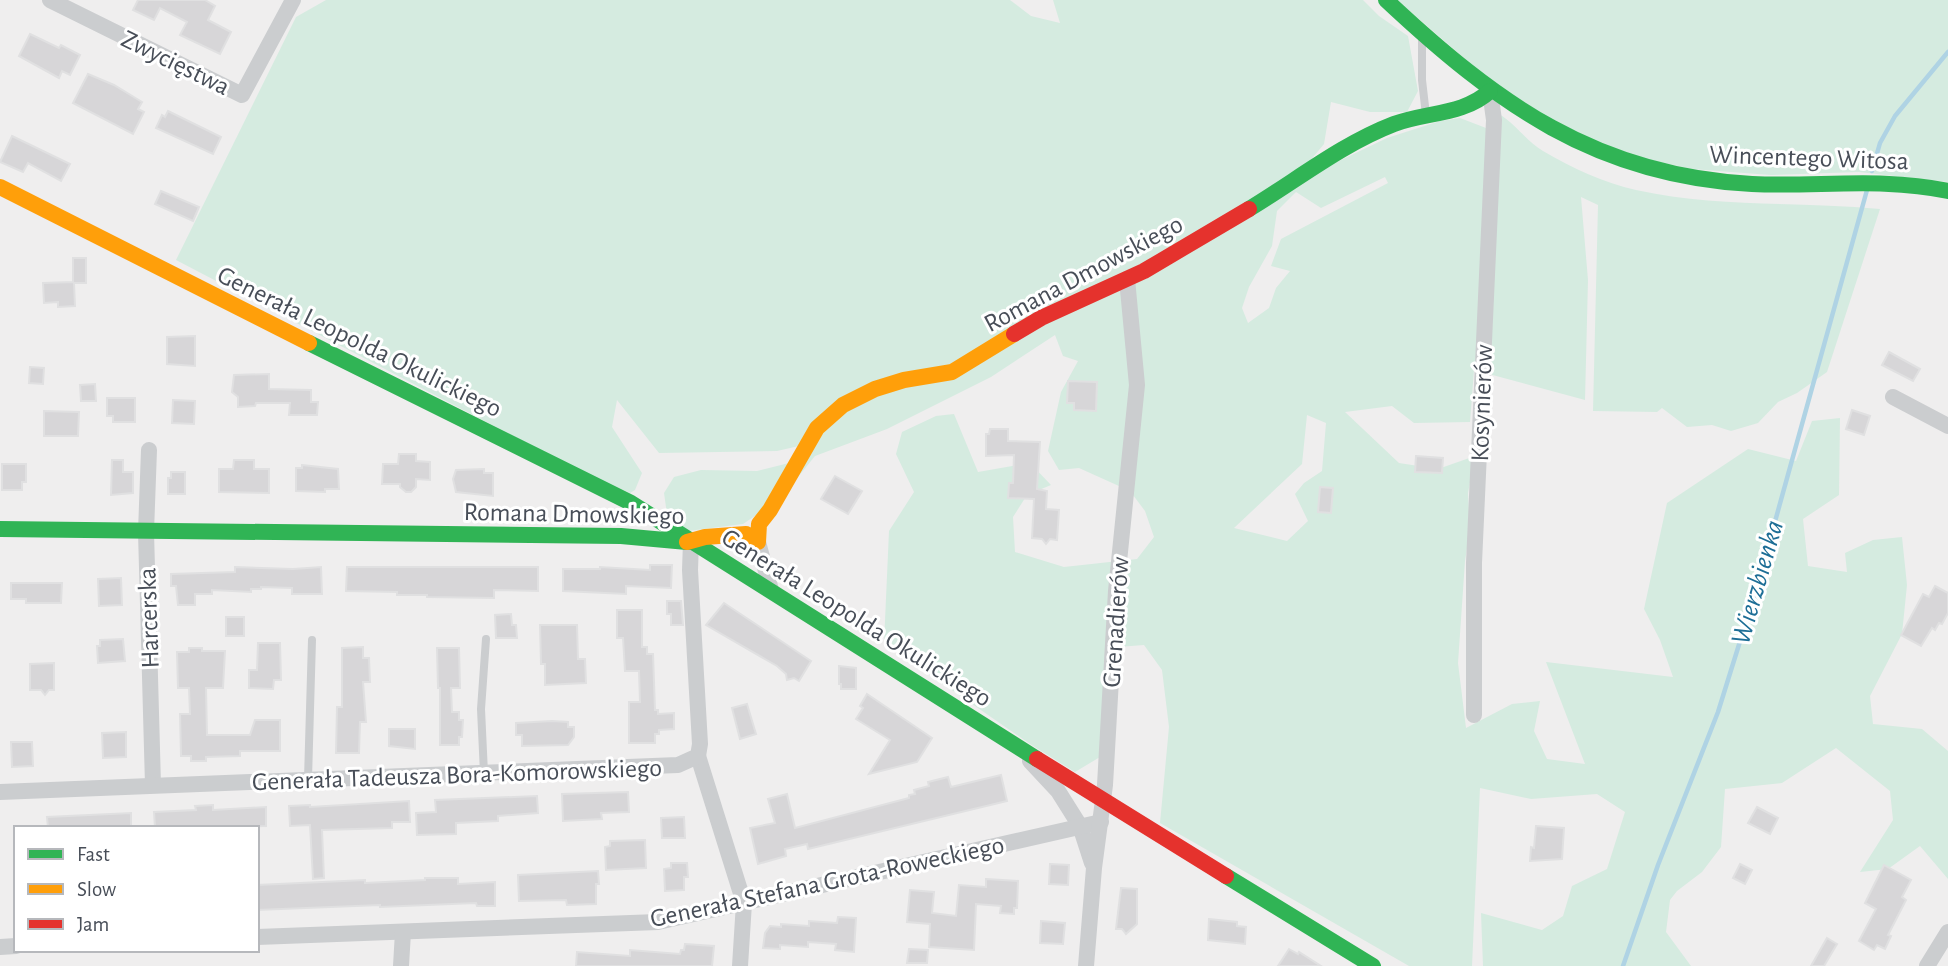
<svg xmlns="http://www.w3.org/2000/svg" width="1948" height="966" font-family="'Alegreya Sans',sans-serif">
<rect width="100%" height="100%" fill="#efeeee"/>
<g fill="#d5ebe0" fill-rule="evenodd">
<path d="M 326,0 L 1010,0 L 1031,16 L 1060,23 L 1053,0 L 1363,0 L 1379,16 L 1408,36 L 1418,91 L 1407,112 L 1370,112 L 1331,102 L 1324,144 L 1299,174 L 1339,161 L 1387,138 L 1440,121 L 1460,118 L 1486,128 L 1499,114 C 1516,124 1526,141 1543,151 C 1572,168 1604,183 1636,190 C 1717,208 1799,201 1880,209 L 1827,372 L 1797,393 L 1778,402 L 1758,423 L 1731,431 L 1712,425 L 1687,427 L 1662,408 L 1657,412 L 1593,411 L 1598,205 L 1581,197 L 1588,280 L 1585,400 L 1474,370 L 1470,422 L 1414,423 L 1392,406 L 1345,412 L 1399,463 L 1438,469 L 1475,456 L 1468,493 L 1470,529 L 1465,561 L 1458,663 L 1466,728 L 1512,704 L 1540,701 L 1534,731 L 1547,759 L 1585,764 L 1546,662 L 1673,677 L 1660,640 L 1644,609 L 1667,503 L 1748,449 L 1796,461 L 1812,421 L 1840,418 L 1839,495 L 1803,519 L 1808,566 L 1847,572 L 1845,553 L 1873,540 L 1902,537 L 1907,585 L 1902,634 L 1870,696 L 1873,724 L 1922,729 L 1948,751 L 1948,879 L 1920,846 L 1888,869 L 1860,872 L 1893,820 L 1890,791 L 1836,748 L 1782,783 L 1725,789 L 1721,847 L 1702,872 L 1677,891 L 1670,900 L 1666,932 L 1691,966 L 1483,966 L 1481,913 L 1542,930 L 1563,916 L 1572,886 L 1607,869 L 1625,812 L 1597,794 L 1531,799 L 1480,788 L 1472,966 L 1409,966 L 1160,823 L 1169,727 L 1162,670 L 1144,645 L 1118,647 L 1100,757 L 1075,772 L 1030,744 L 884,643 L 889,531 L 914,492 L 896,454 L 902,432 L 936,416 L 954,414 L 978,472 L 1030,463 L 1051,485 L 1027,495 L 1013,517 L 1015,552 L 1064,567 L 1137,559 L 1154,537 L 1145,511 L 1130,491 L 1079,468 L 1059,470 L 1048,451 L 1061,392 L 1078,361 L 1063,356 L 1055,335 L 991,377 L 887,429 L 815,456 L 781,498 L 743,524 L 688,531 L 667,514 L 664,493 L 674,477 L 701,470 L 757,471 L 805,459 L 812,443 L 777,451 L 659,453 L 617,400 L 612,427 L 642,473 L 635,490 L 630,493 L 586,474 L 176,260 L 296,17 ZM 1385,177 L 1388,183 L 1281,239 L 1271,266 L 1290,271 L 1276,288 L 1269,308 L 1248,323 L 1242,308 L 1249,287 L 1272,246 L 1277,211 L 1296,192 L 1321,208 ZM 1307,415 L 1326,423 L 1322,471 L 1304,483 L 1295,494 L 1308,521 L 1287,541 L 1234,528 L 1302,464 Z"/>
<polygon points="1397,0 1948,0 1948,182 1859,172 1771,175 1731,172 1692,169 1650,160 1598,143 1542,114 1486,77"/>
</g>
<g fill="none" stroke-linecap="round" stroke-linejoin="round">
<g stroke="#afd3e4" stroke-width="4.5">
<polyline points="1872,171 1880,143 1895,116 1948,52"/>
<polyline points="1623,966 1658,865 1718,712 1756,590 1867,190"/>
</g>
</g>
<g fill="#d7d6d8" stroke="#e0e0e1" stroke-width="2">
<polygon points="138,0 205,0 215,6 208,20 231,32 220,54 180,35 187,22 160,8 154,20 133,10"/>
<polygon points="30,34 59,48 61,45 80,55 70,75 62,71 59,78 19,56"/>
<polygon points="88,74 114,85 142,102 138,109 144,112 133,134 73,103"/>
<polygon points="168,111 221,137 213,154 156,128 162,115 165,117"/>
<polygon points="12,136 70,164 61,181 28,163 23,172 0,162"/>
<polygon points="161,191 199,207 193,221 155,204"/>
<polygon points="73,258 86,258 86,283 74,283 75,306 58,307 58,302 44,303 43,283 73,282"/>
<polygon points="195,336 195,366 167,364 167,337"/>
<polygon points="1889,352 1920,369 1913,381 1882,365"/>
<polygon points="30,367 44,368 43,384 29,383"/>
<polygon points="269,374 269,389 311,390 311,402 318,402 317,415 289,415 290,403 256,403 255,406 238,407 238,397 232,392 234,375"/>
<polygon points="1068,381 1097,382 1096,411 1074,410 1074,403 1067,403"/>
<polygon points="95,384 96,401 81,401 80,385"/>
<polygon points="107,398 135,398 135,422 113,422 113,416 107,416"/>
<polygon points="173,400 195,401 194,424 172,423"/>
<polygon points="1852,410 1870,416 1864,435 1846,429"/>
<polygon points="44,411 79,412 78,436 44,436"/>
<polygon points="990,429 1008,429 1008,441 1040,442 1037,489 1047,491 1046,509 1059,510 1057,540 1050,539 1046,544 1042,539 1032,538 1034,499 1008,498 1009,483 1013,483 1014,455 986,456 986,434 989,434"/>
<polygon points="399,454 416,454 416,461 430,462 430,480 416,479 416,487 411,492 406,492 400,487 400,484 382,484 383,464 398,464"/>
<polygon points="1416,456 1443,458 1442,473 1415,472"/>
<polygon points="112,460 123,460 123,472 133,472 133,493 111,495"/>
<polygon points="234,460 254,460 254,469 269,469 269,493 219,492 219,469 233,469"/>
<polygon points="2,464 26,464 26,482 22,482 22,490 2,490"/>
<polygon points="302,465 338,469 339,489 325,489 325,492 296,491 296,468 302,468"/>
<polygon points="484,469 484,473 493,473 493,496 456,492 453,479 456,470"/>
<polygon points="171,472 185,472 185,494 168,494 168,478 171,478"/>
<polygon points="835,476 862,491 848,514 821,499"/>
<polygon points="1320,487 1333,488 1331,513 1318,512"/>
<polygon points="650,565 672,565 671,588 626,586 626,594 563,591 563,569 600,569 600,567 650,570"/>
<polygon points="235,567 293,569 321,567 322,594 292,594 292,588 261,587 261,589 251,589 251,592 212,590 212,594 195,594 195,605 178,605 176,586 171,586 171,574 235,572"/>
<polygon points="347,567 538,567 538,591 494,590 494,598 427,597 427,595 397,595 397,592 346,591"/>
<polygon points="121,578 122,605 99,606 98,579"/>
<polygon points="11,583 62,583 61,603 26,603 26,599 11,599"/>
<polygon points="1935,586 1948,593 1948,613 1942,624 1939,623 1935,630 1932,628 1921,646 1901,635 1923,594 1929,597"/>
<polygon points="667,601 681,601 683,625 671,625 671,614 667,614"/>
<polygon points="724,603 811,661 799,681 794,678 787,680 786,674 777,666 706,625"/>
<polygon points="617,610 642,610 642,647 647,647 647,654 653,654 655,710 658,710 658,714 674,713 674,729 659,730 659,734 655,734 655,743 629,743 629,702 640,702 639,671 625,671 623,638 617,638"/>
<polygon points="511,614 512,625 516,625 517,638 496,638 495,615"/>
<rect x="226" y="617" width="18" height="19"/>
<polygon points="540,625 577,625 578,659 585,659 586,683 545,685 545,664 541,664"/>
<polygon points="123,639 125,661 98,663 97,646 100,646 100,640"/>
<polygon points="258,643 280,643 281,680 274,680 273,689 249,688 249,670 257,670"/>
<polygon points="363,647 363,658 369,658 370,682 363,682 366,722 360,722 359,753 336,753 337,707 342,707 342,648"/>
<polygon points="189,648 202,648 202,651 225,651 223,688 206,688 207,735 250,735 255,720 280,720 280,751 240,751 240,756 206,757 206,761 191,761 191,756 181,756 180,714 190,714 189,688 178,688 177,652 189,652"/>
<polygon points="437,648 459,648 460,688 451,688 452,712 459,712 459,720 463,720 462,737 459,737 459,745 440,745 440,688 438,688"/>
<polygon points="54,663 54,690 49,690 45,695 41,690 30,690 30,664"/>
<polygon points="839,666 856,668 856,689 841,689 841,684 839,684"/>
<polygon points="867,694 932,738 917,762 869,774 890,740 856,719 863,708 860,706"/>
<polygon points="747,704 756,734 740,739 732,708"/>
<polygon points="552,721 568,722 568,727 574,727 574,737 568,745 522,746 522,735 516,735 516,723"/>
<polygon points="389,729 415,729 415,749 389,746"/>
<polygon points="126,732 126,757 103,758 102,733"/>
<polygon points="11,742 32,742 33,766 12,767"/>
<polygon points="1001,775 1007,801 808,849 807,844 785,849 786,856 758,864 750,828 775,823 768,799 787,794 795,828 909,798 909,795 915,794 914,790 929,786 928,782 948,777 951,787"/>
<polygon points="628,792 629,812 601,813 602,819 563,821 562,794"/>
<polygon points="537,796 538,813 498,816 498,821 456,823 456,834 417,835 416,813 436,812 435,800"/>
<polygon points="409,801 410,822 392,822 392,828 322,830 324,878 313,879 310,825 290,826 289,806 310,805 310,807"/>
<polygon points="213,805 213,810 266,807 266,826 155,828 154,812 196,810 195,806"/>
<polygon points="1757,807 1778,818 1770,834 1748,823"/>
<polygon points="131,813 131,828 48,828 47,817"/>
<polygon points="684,817 685,838 662,838 661,818"/>
<polygon points="1536,826 1564,828 1562,859 1530,861 1531,847 1534,848"/>
<polygon points="645,840 646,868 606,870 605,847 610,846 610,841"/>
<polygon points="671,863 687,863 688,877 684,877 684,890 665,891 664,869 671,868"/>
<polygon points="1050,864 1069,865 1068,885 1049,884"/>
<polygon points="1740,864 1752,870 1745,884 1733,878"/>
<polygon points="1884,865 1911,880 1902,897 1906,900 1888,935 1891,936 1885,949 1877,945 1874,950 1859,941 1876,909 1865,903"/>
<polygon points="598,871 599,884 596,884 596,904 567,905 566,900 519,901 518,875"/>
<polygon points="425,878 458,878 458,884 495,882 495,906 477,906 476,903 380,907 380,905 257,910 257,885 365,880 365,883 425,880"/>
<polygon points="986,879 1018,881 1017,908 1014,908 1014,914 1000,913 1001,906 976,904 974,950 929,947 930,924 907,922 910,890 934,892 932,913 956,916 959,885 986,887"/>
<polygon points="1121,888 1137,889 1137,924 1126,934 1122,929 1116,929"/>
<polygon points="838,917 856,918 854,952 835,950 836,944 808,942 808,947 780,945 780,949 763,948 765,933 770,926 781,927 781,924 809,926 809,921 837,923"/>
<polygon points="1209,919 1237,922 1237,926 1246,927 1245,944 1208,940"/>
<polygon points="1041,921 1065,923 1063,944 1040,943"/>
<polygon points="1827,938 1837,944 1824,966 1811,966"/>
<polygon points="685,944 714,946 712,966 576,966 577,952 630,956 630,950 680,954 681,950 684,950"/>
<polygon points="909,949 928,950 927,963 907,963"/>
<polygon points="1289,949 1298,954 1299,952 1321,966 1278,966"/>
</g>
<g fill="none" stroke-linecap="round" stroke-linejoin="round">
<g stroke="#cbcdcf" stroke-width="8">
<polyline points="1422,37 1422,80 1426,115"/>
<polyline points="484,773 481,709 486,639"/>
<polyline points="308,779 312,640"/>
</g>
<g stroke="#cbcdcf" stroke-width="16">
<polyline points="50,0 242,95 293,0"/>
<polyline points="1893,397 1948,426"/>
<polyline points="149,450 146,532 153,785"/>
<polyline points="758,542 771,590"/>
<polyline points="1474,715 1474,563 1494,120 1490,91"/>
<polyline points="698,756 744,903 740,966"/>
<polyline points="1030,761 1058,791 1080,826 1092,863"/>
<polyline points="0,792 678,765 698,756 700,744 690,570 691,542"/>
<polyline points="257,937 658,922 1101,822"/>
<polyline points="0,947 16,946"/>
<polyline points="401,966 403,932"/>
<polyline points="1086,966 1094,868 1105,785 1116,591 1137,385 1127,279"/>
<polyline points="1927,966 1948,932"/>
</g>
<g stroke="#30b455" stroke-width="16">
<path d="M 1386,0 C 1496,103 1596,176 1752,184 C 1818,187 1883,177 1948,191"/>
<path d="M 1249,209 C 1297,180 1342,144 1394,124 C 1426,112 1464,115 1490,91"/>
<polyline points="309,343 631,503 1037,759"/>
<polyline points="0,529 621,536 687,542"/>
<polyline points="1226,876 1373,966"/>
</g>
<g stroke="#ff9f0a" stroke-width="16">
<polyline points="0,187 309,343"/>
<polyline points="687,542 705,537 746,534 758,542 759,524 770,510 817,428 843,405 875,389 904,380 952,372 1014,334"/>
</g>
<g stroke="#e5322d" stroke-width="16">
<polyline points="1014,334 1041,318 1144,271 1249,209"/>
<polyline points="1037,759 1226,876"/>
</g>
</g>
<g text-anchor="middle" stroke-width="6" stroke-linejoin="round" paint-order="stroke">
<g font-size="26" fill="#484e58" stroke="#fff">
<text transform="translate(176 62) rotate(26)" y="9">Zwycięstwa</text>
<text transform="translate(1809 157) rotate(2)" y="9">Wincentego Witosa</text>
<text transform="translate(1083 273) rotate(-28)" y="9">Romana Dmowskiego</text>
<text transform="translate(360 341) rotate(26)" y="9">Generała Leopolda Okulickiego</text>
<text transform="translate(1481 403) rotate(-88)" y="9">Kosynierów</text>
<text transform="translate(574 513) rotate(1)" y="9">Romana Dmowskiego</text>
<text transform="translate(857 617) rotate(32)" y="9">Generała Leopolda Okulickiego</text>
<text transform="translate(148 618) rotate(-92)" y="9">Harcerska</text>
<text transform="translate(1115 622) rotate(-86)" y="9">Grenadierów</text>
<text transform="translate(457 774) rotate(-2)" y="9">Generała Tadeusza Bora-Komorowskiego</text>
<text transform="translate(827 881) rotate(-12)" y="9">Generała Stefana Grota-Roweckiego</text>
</g>
<g font-size="28" font-style="italic" fill="#1d6e96" stroke="#fff">
<text transform="translate(1756 582) rotate(-74)" y="10">Wierzbienka</text>
</g>
</g>
<rect x="14" y="826" width="245" height="126" fill="#ffffff" stroke="#b6b8bc" stroke-width="2"/>
<rect x="28" y="849" width="35" height="10" fill="#30b455" stroke="#b6b8bc" stroke-width="2"/>
<text x="77" y="861" font-size="21" fill="#484e58">Fast</text>
<rect x="28" y="884" width="35" height="10" fill="#ff9f0a" stroke="#b6b8bc" stroke-width="2"/>
<text x="77" y="896" font-size="21" fill="#484e58">Slow</text>
<rect x="28" y="919" width="35" height="10" fill="#e5322d" stroke="#b6b8bc" stroke-width="2"/>
<text x="77" y="931" font-size="21" fill="#484e58">Jam</text>
</svg>
